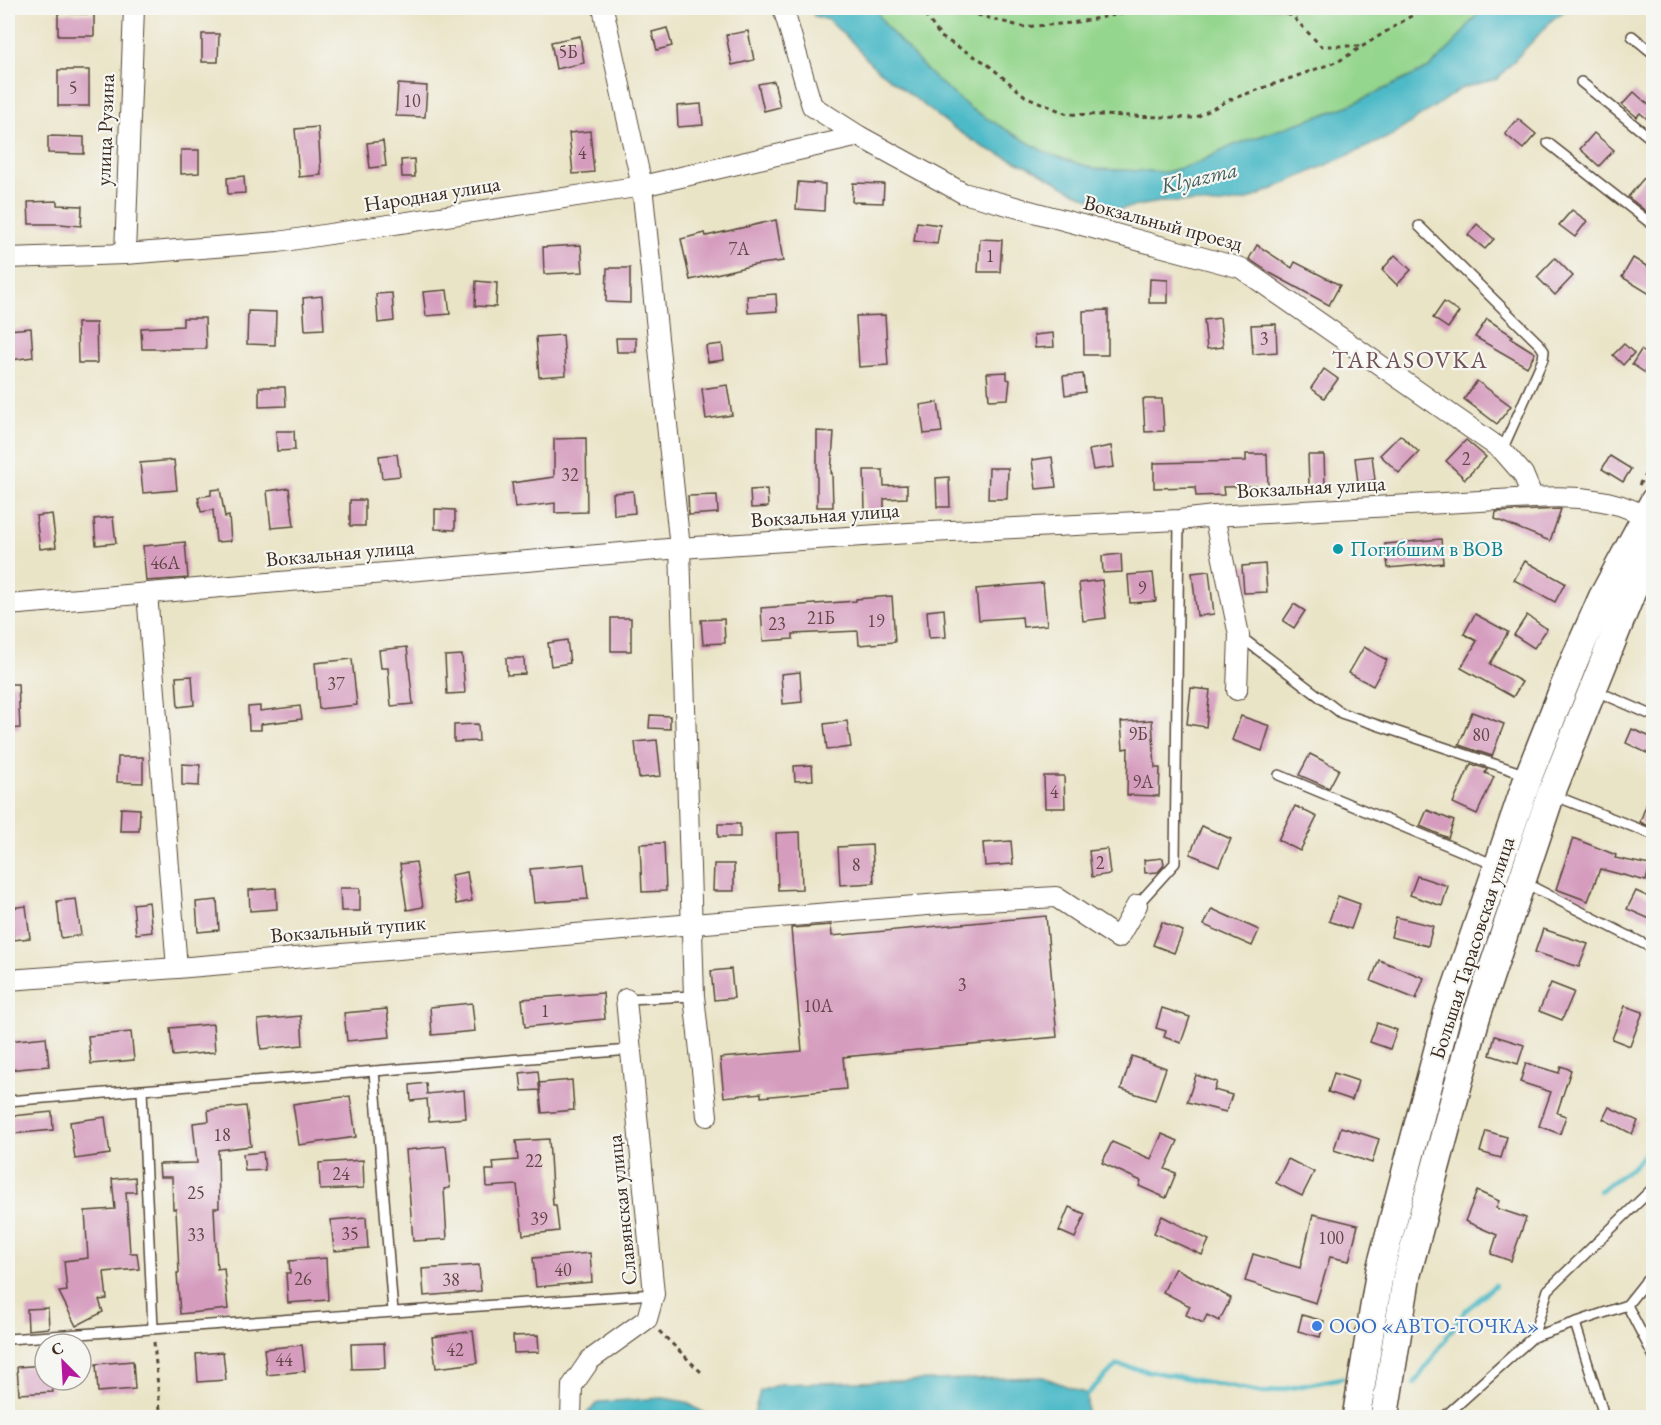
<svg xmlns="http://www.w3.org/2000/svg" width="1661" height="1425" font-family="'EB Garamond',serif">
<rect width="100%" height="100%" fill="#f6f6f2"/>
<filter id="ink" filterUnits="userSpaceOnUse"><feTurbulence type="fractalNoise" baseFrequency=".0167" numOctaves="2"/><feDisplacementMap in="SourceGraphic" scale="12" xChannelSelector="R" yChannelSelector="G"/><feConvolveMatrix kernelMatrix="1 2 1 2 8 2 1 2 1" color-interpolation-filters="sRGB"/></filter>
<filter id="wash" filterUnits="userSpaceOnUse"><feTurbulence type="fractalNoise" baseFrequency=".008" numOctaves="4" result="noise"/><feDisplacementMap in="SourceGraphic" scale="24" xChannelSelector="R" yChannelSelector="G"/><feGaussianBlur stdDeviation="1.35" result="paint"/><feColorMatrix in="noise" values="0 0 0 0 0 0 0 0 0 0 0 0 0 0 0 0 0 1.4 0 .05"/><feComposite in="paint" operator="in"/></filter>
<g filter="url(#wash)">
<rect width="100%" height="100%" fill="#eae4c7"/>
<polygon fill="#94d68d" stroke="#688056" stroke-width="1.5" points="872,8 1482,8 1452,46 1429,68 1348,106 1232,146 1195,164 1167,172 1095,169 1046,153 971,109 930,74 886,26 878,13"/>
<g fill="#4dbac7" stroke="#447272" stroke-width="1.5">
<polygon points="811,8 872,8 878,13 886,26 930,74 971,109 1046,153 1095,169 1167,172 1195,164 1232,146 1348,106 1429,68 1452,46 1482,8 1569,8 1553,19 1497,79 1462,88 1391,136 1248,200 1214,205 1193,202 1160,202 1115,210 1069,189 1030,167 983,147 952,127 872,65 852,42 828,20 814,16"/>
<polygon points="1043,1377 1087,1394 1087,1417 753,1417 760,1391 780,1384"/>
<polygon points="663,1398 686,1402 711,1417 587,1417 587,1413 599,1402"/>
</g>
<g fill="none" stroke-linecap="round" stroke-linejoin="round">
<g stroke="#4dbac7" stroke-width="4.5">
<polyline points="1599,1191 1634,1166 1654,1142"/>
<polyline points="1414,1384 1465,1311 1495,1285"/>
<polyline points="1087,1394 1117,1365 1264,1393 1342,1378"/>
</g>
</g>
<g id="blocks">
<g fill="#d59cbe">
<polygon points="58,13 94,14 94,36 58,36"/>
<polygon points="667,28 672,46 657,50 652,32"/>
<polygon points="748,31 754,60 732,65 726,35"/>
<polygon points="202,34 219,34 218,62 202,62"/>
<polygon points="580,36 584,63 556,69 551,42"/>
<rect x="58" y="70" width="31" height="36"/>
<polygon points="774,81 780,107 764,111 758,84"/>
<polygon points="398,84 427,86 425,117 396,116"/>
<polygon points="1634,92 1653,109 1653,124 1640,113 1637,117 1622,105"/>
<polygon points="701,104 703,125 678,127 677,106"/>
<polygon points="1518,119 1536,134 1523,149 1505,134"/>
<polygon points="318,127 321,175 299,177 295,129"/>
<polygon points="590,131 594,172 573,174 569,133"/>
<polygon points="1594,133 1614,150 1599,166 1580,149"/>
<polygon points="48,136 84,137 84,154 48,153"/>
<polygon points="383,141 386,166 370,168 367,143"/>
<polygon points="181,150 199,150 199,173 181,174"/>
<polygon points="414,159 415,177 402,177 401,160"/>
<polygon points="244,176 245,193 228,194 227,178"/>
<polygon points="1644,178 1653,186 1653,217 1628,197"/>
<polygon points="798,182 825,184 824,211 796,209"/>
<polygon points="853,183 884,184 883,203 852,202"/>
<polygon points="57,201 57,205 82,206 81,226 60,224 29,224 28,202"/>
<polygon points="1572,210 1587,221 1575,237 1559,225"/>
<polygon points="776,220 783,261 754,265 690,280 681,239 705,233 706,236"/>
<polygon points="917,222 940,225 937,244 914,241"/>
<polygon points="1477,224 1494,239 1485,249 1468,235"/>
<polygon points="980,239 1002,240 1000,272 978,272"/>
<polygon points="581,245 583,272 544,274 543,247"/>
<polygon points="1257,245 1292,268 1295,262 1340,285 1329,305 1270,273 1249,259"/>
<polygon points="1395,255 1411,270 1397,285 1382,270"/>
<polygon points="1555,258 1573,276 1555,295 1537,277"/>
<polygon points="1633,258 1653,270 1653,296 1622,277"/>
<polygon points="607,268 630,268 630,303 606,302"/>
<polygon points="1150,279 1168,280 1168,303 1149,303"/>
<polygon points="476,281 497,283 496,307 475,306"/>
<polygon points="447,290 450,314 426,316 423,292"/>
<polygon points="392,293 394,321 378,323 376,294"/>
<polygon points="776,294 777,311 748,313 747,296"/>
<polygon points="322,296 324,329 305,330 303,298"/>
<polygon points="1444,302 1459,312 1448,328 1433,318"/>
<polygon points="1108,310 1108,355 1084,355 1083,311"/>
<polygon points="248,311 276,312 275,345 247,344"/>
<polygon points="885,315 888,365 859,367 856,316"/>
<polygon points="183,318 205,318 206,349 142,349 141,328 183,326"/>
<polygon points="1220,318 1223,347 1207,349 1204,320"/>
<polygon points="1487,319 1513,336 1511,338 1535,353 1527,367 1475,337"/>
<polygon points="77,323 96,323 97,363 78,363"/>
<polygon points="1276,324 1277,352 1253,354 1251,325"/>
<polygon points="31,328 33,357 11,360 8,330"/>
<polygon points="1053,333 1054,347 1035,348 1034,335"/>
<polygon points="563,335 566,375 539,377 536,337"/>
<polygon points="616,338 636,338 636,352 617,352"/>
<polygon points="722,344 724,360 708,362 706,346"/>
<polygon points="1624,344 1634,353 1623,365 1613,355"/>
<polygon points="1641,350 1653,358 1653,378 1632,364"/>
<polygon points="1324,369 1338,379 1324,398 1311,388"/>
<polygon points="1007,372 1007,379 1010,380 1008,399 989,400 987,373"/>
<polygon points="1083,374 1085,392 1065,395 1063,376"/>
<polygon points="1477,381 1511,406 1497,424 1464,399"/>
<polygon points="727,385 732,415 706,419 702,389"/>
<polygon points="259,387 285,387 286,406 259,407"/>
<polygon points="1143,399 1162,399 1164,431 1145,432"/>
<polygon points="938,402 942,432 924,434 920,405"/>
<polygon points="276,431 294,431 295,450 277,451"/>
<polygon points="817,431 834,432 831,473 832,473 833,507 817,507"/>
<polygon points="1400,435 1419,452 1399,473 1380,455"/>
<polygon points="586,438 587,512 555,513 555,503 515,508 512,483 554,477 554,439"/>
<polygon points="1466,440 1486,457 1465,479 1446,461"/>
<polygon points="1111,446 1114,467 1093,470 1089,450"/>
<polygon points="397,454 400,476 382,478 379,456"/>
<polygon points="1246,454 1267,454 1268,486 1223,487 1224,495 1196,496 1195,487 1154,488 1154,463 1246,461"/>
<polygon points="1308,455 1324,455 1325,485 1309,485"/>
<polygon points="1372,456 1375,480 1358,483 1355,458"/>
<polygon points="1610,456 1631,469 1623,482 1602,469"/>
<polygon points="1052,457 1056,487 1036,489 1032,460"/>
<polygon points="174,460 177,490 143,493 140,463"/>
<polygon points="989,468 1008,468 1007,499 988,499"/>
<polygon points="864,470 883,470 884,486 907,485 907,498 884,499 884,512 865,512"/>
<polygon points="949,477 950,507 937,507 936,478"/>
<polygon points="289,488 294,526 271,528 267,491"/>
<polygon points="220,489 225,517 229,516 231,541 216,542 213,510 201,512 198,497 211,495 211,490"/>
<polygon points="767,489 768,507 751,508 750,490"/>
<polygon points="633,491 635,513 614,515 613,493"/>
<polygon points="717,495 718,513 689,515 688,496"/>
<rect x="350" y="500" width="15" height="26"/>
<polygon points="435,509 455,510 455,530 435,529"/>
<polygon points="1561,509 1550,541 1495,519 1496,512"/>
<polygon points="52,514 56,547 40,549 36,516"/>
<polygon points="113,517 116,543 96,545 94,519"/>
<polygon points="1441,539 1443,563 1388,568 1385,544"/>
<polygon points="185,542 188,578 146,581 143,546"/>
<polygon points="1121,554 1122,572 1103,573 1102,556"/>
<polygon points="1525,561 1565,583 1555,602 1514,580"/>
<polygon points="1265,564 1267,592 1244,593 1242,566"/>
<polygon points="1209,571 1214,614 1197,616 1192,573"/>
<polygon points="1153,573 1156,601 1130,603 1128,575"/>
<polygon points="1102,580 1106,618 1083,621 1079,583"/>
<polygon points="1043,583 1047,625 1023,627 1022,617 979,620 976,589"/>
<polygon points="892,596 895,642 859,645 858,631 793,634 793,639 763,641 761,608 856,601 856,599"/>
<polygon points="1294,604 1305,611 1294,628 1283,621"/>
<polygon points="944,609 946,637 929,638 927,611"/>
<polygon points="1475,614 1508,632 1490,664 1522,682 1513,697 1461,668 1477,641 1464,634"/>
<polygon points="1527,615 1547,629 1534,648 1514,635"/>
<rect x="611" y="618" width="20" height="33"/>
<polygon points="724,619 725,643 703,644 701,620"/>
<polygon points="567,640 570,663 551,666 548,643"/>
<polygon points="407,647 413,704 391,706 388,668 381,668 379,650"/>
<polygon points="1364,647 1387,660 1373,686 1349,673"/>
<polygon points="462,655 465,693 447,694 445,656"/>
<polygon points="506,658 524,658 525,674 507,675"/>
<polygon points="352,659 357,705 319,709 315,663"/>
<polygon points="800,672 802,702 783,704 781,674"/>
<polygon points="192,676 194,705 178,707 176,677"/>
<polygon points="8,684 18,684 20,728 8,729"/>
<polygon points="1191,688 1210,690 1206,727 1187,724"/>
<polygon points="260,706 260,711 300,706 302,719 261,724 261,730 249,730 248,707"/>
<polygon points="1472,712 1504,724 1492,756 1459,745"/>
<polygon points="650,715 670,716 670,729 649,728"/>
<polygon points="1241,716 1270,726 1262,751 1232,740"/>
<polygon points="1152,720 1155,768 1160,768 1159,796 1127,795 1128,748 1123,749 1121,722"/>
<polygon points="847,721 851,747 827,750 824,724"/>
<polygon points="478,724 479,741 454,742 454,725"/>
<polygon points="1632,729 1653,738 1653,756 1626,743"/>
<polygon points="657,740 661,776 639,778 635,742"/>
<polygon points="1310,754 1339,769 1329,788 1299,775"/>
<polygon points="118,757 143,757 143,783 117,782"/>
<polygon points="182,764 200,765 199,786 182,785"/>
<polygon points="1471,764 1487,769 1485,773 1494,777 1477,814 1453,803"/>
<polygon points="812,765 813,780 795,781 794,766"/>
<polygon points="1044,776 1064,776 1065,808 1045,808"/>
<polygon points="1652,788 1653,789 1653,828 1640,822"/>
<polygon points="1295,806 1317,817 1300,851 1278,840"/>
<polygon points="121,808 140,809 139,831 120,831"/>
<polygon points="1427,810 1454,821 1448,838 1420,826"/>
<rect x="718" y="824" width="22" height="13"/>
<polygon points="1202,826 1231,839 1219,866 1190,854"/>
<polygon points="800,832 802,889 778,890 776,833"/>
<polygon points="1573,838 1616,855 1615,858 1650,865 1646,881 1600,869 1588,901 1556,889"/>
<polygon points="1011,841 1013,864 985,866 983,843"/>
<polygon points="664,843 666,891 642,892 640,844"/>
<polygon points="872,845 874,883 840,885 838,847"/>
<polygon points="1107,849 1110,874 1092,877 1089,851"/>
<polygon points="1163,858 1164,865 1158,872 1145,873 1144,860"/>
<polygon points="416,862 423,907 407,910 400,864"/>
<polygon points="584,864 588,899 534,903 530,869"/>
<polygon points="714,864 734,864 734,891 713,891"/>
<polygon points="467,872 472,901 456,904 451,875"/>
<polygon points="1417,876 1448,886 1442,906 1410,895"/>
<polygon points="276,888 277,909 250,911 249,890"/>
<polygon points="340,888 360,888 360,911 341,911"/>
<polygon points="1636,891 1653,899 1653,912 1650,919 1627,909"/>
<polygon points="1338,896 1360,904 1351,929 1329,921"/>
<polygon points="76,899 81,935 61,938 57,901"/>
<polygon points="217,900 219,930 198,932 196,902"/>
<polygon points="149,902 152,932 136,934 133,904"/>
<polygon points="26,906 30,938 13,940 10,908"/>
<polygon points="1212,909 1259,930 1252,946 1204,925"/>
<polygon points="1046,916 1057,1037 843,1057 846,1089 761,1097 761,1093 724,1097 720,1058 802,1051 791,928 831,925 832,936"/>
<polygon points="1396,917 1433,926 1428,946 1391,937"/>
<polygon points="1162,922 1183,931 1174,953 1153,945"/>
<polygon points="1543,929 1588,944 1579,967 1535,952"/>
<polygon points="1379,960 1424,978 1416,999 1371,981"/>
<polygon points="731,969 734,998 714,1000 711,971"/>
<polygon points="1551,983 1574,992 1562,1020 1539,1011"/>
<polygon points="603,993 605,1019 525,1027 522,999"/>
<polygon points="472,1003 475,1031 432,1035 430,1007"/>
<polygon points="1625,1006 1643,1012 1630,1046 1612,1039"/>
<polygon points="1162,1008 1190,1017 1181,1043 1164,1037 1166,1031 1156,1028"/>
<polygon points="387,1009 390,1037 347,1041 344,1013"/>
<polygon points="301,1016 303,1045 261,1049 258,1020"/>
<polygon points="1377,1023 1397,1030 1390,1049 1370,1042"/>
<polygon points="213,1024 215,1052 173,1056 170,1028"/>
<polygon points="131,1032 134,1060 91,1064 88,1036"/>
<polygon points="1495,1036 1524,1045 1518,1064 1490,1055"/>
<polygon points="46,1037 49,1066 8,1070 8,1041"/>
<polygon points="1132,1056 1166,1068 1155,1100 1121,1089"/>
<polygon points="1526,1063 1559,1073 1561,1066 1571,1070 1557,1113 1566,1116 1560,1134 1539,1126 1551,1092 1520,1082"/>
<polygon points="538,1071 540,1090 522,1091 520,1073"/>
<polygon points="1334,1073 1358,1081 1352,1100 1328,1092"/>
<polygon points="1196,1075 1217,1082 1214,1090 1232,1095 1226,1112 1187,1102"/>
<polygon points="572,1080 574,1110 542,1113 539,1083"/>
<polygon points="426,1083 427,1094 464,1090 466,1118 429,1121 427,1099 411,1101 410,1085"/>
<polygon points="350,1096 356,1137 299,1145 293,1104"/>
<polygon points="246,1106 251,1146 218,1150 219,1208 214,1208 217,1269 224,1268 228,1309 180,1314 177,1273 179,1273 176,1209 173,1209 172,1177 160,1177 159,1164 197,1163 193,1123 209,1121 208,1110"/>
<polygon points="1609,1107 1638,1121 1632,1134 1603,1119"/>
<polygon points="52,1112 53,1130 12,1134 12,1116"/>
<polygon points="105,1117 110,1154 75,1159 70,1122"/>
<polygon points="1341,1127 1379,1139 1372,1163 1334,1150"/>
<polygon points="1486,1131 1507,1137 1501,1158 1480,1152"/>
<polygon points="1162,1134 1178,1141 1165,1169 1176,1173 1166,1198 1139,1186 1141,1181 1102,1163 1112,1142 1151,1159"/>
<polygon points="549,1139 553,1205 556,1205 559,1231 523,1235 517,1185 487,1187 486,1170 494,1170 493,1162 518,1160 516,1141"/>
<polygon points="446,1146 450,1188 444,1189 447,1239 413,1241 406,1150"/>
<polygon points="263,1152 265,1170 245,1171 243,1154"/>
<polygon points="1288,1159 1314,1172 1302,1196 1276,1183"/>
<polygon points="363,1160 364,1188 320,1190 319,1163"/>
<polygon points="135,1177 136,1192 126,1192 130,1253 137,1253 139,1269 104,1272 107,1299 99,1300 103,1312 76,1326 59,1292 67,1291 64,1261 88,1258 85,1211 115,1209 112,1179"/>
<polygon points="1477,1191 1499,1201 1496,1208 1526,1218 1511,1261 1491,1254 1497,1235 1465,1221"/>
<polygon points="1069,1207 1085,1214 1075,1238 1059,1231"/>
<polygon points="1313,1214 1358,1225 1349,1261 1330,1257 1316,1303 1245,1281 1253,1254 1300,1268"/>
<polygon points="1162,1216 1209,1240 1202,1255 1154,1233"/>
<polygon points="366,1217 368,1248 334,1251 331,1220"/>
<polygon points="590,1253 592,1282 536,1287 533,1258"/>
<polygon points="326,1258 328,1300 288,1303 286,1273 290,1273 289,1261"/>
<polygon points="479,1265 481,1291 424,1296 422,1269"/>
<polygon points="1175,1268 1231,1298 1219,1321 1207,1315 1203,1323 1186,1315 1190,1306 1163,1292"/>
<polygon points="48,1308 49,1328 28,1330 27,1309"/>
<polygon points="1302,1315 1324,1321 1320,1337 1298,1331"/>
<polygon points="473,1331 477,1363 436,1368 432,1337"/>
<polygon points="538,1335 539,1352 514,1353 513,1336"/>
<polygon points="384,1343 385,1368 352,1369 351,1344"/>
<polygon points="302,1345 305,1371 267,1375 264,1349"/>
<polygon points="223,1352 226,1380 198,1382 196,1354"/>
<polygon points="133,1361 135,1389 98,1392 96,1364"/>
<polygon points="45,1365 45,1380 52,1380 53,1392 19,1394 17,1367"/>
</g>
</g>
</g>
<g filter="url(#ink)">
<use href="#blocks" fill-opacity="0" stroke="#554637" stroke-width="1.5"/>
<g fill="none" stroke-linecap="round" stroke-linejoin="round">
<defs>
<g id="lane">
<polyline points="1632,36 1654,54"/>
<polyline points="1581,82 1654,141"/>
<polyline points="1548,143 1654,226"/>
<polyline points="1419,226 1540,345 1544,351 1543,359 1502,450"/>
<polyline points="1639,580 1654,588"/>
<polyline points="1241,637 1341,713 1527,775"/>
<polyline points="1594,690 1654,716"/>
<polyline points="1279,775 1495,865"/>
<polyline points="1553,795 1654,835"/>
<polyline points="1523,882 1654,949"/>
<polyline points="1137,905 1175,863 1179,520"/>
<polyline points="626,999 694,996"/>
<polyline points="374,1071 393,1312"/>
<polyline points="142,1090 153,1328"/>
<polyline points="8,1101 630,1050"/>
<polyline points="1646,1280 1654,1293"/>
<polyline points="1627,1305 1654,1357"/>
<polyline points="1575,1323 1602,1409 1599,1418"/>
<polyline points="1533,1337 1627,1305 1654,1271"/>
<polyline points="8,1339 654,1294"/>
<polyline points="1443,1418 1533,1337 1548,1290 1654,1187"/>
</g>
<g id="street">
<polyline points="603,8 642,186 680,548 694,996 707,1116"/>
<polyline points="783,8 812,106 859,136 963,193 1241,268 1502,450 1523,474 1533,498"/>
<polyline points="125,254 134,8"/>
<polyline points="8,258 125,254 278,242 642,186 859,136"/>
<polyline points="1214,516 1239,635 1237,690"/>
<polyline points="147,593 177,968"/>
<path d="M 8,605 L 680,548 L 909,533 L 1179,520 L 1214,516 L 1533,498 C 1570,496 1612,497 1644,516"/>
<polyline points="8,980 177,968 693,924 952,903 1056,897 1118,938 1137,905"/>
<polyline points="571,1418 572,1386 590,1360 647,1319 654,1294 626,999"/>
</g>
<g id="secondary">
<polyline points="1356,1418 1380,1270 1448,1011 1529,775 1575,659 1602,598 1654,501"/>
<polyline points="1384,1418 1407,1274 1476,1018 1551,794 1637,579 1654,546"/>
</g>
</defs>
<use href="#lane" stroke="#554637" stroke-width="12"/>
<use href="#street" stroke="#554637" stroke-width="22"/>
<use href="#secondary" stroke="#554637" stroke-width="30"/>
<g stroke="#554637" stroke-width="3" stroke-dasharray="4.5 4.5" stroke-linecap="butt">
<polyline points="920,8 941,37 986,63 1025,96 1067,114 1195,118 1229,100 1339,61 1424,8"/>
<polyline points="971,8 978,15 1023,27 1072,23 1153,8"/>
<polyline points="1270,8 1292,16 1321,46 1362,46"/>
<polyline points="1639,485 1654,459"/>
<polyline points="659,1331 703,1374"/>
<polyline points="154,1342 160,1410 165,1418"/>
</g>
<use href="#lane" stroke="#fff" stroke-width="9"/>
<use href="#street" stroke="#fff" stroke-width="20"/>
<use href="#secondary" stroke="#fff" stroke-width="27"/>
</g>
</g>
<circle fill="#0f9aa8" stroke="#f6f6f2" stroke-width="2" cx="1338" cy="549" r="6"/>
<circle fill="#3f7fe0" stroke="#f6f6f2" stroke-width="2" cx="1317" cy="1326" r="6"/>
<g text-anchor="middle" stroke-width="4.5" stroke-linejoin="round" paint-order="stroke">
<g font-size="18" fill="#624646">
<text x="568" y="58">5Б</text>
<text x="73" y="94">5</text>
<text x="412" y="107">10</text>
<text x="582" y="159">4</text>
<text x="739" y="255">7А</text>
<text x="990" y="262">1</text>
<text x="1264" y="345">3</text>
<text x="1466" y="465">2</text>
<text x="570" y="481">32</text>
<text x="165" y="569">46А</text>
<text x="1142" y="594">9</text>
<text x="821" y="624">21Б</text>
<text x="876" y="627">19</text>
<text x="777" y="630">23</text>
<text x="336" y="690">37</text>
<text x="1138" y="740">9Б</text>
<text x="1481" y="741">80</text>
<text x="1143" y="788">9А</text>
<text x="1054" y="798">4</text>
<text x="1100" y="869">2</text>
<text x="856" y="871">8</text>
<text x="962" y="991">3</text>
<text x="818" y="1012">10А</text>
<text x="545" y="1017">1</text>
<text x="222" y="1141">18</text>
<text x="534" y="1167">22</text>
<text x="341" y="1180">24</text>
<text x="196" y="1199">25</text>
<text x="539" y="1225">39</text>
<text x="350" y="1240">35</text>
<text x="196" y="1241">33</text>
<text x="1331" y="1244">100</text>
<text x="563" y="1276">40</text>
<text x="303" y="1285">26</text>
<text x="451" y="1286">38</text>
<text x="455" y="1356">42</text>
<text x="284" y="1366">44</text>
</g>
<g font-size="21" fill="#3b2a1e" stroke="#f6f6f2">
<text transform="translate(105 130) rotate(-88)" y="7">улица Рузина</text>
<text transform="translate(432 194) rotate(-9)" y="7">Народная улица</text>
<text transform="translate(1163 223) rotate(15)" y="7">Вокзальный проезд</text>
<text transform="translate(1311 487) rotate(-3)" y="7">Вокзальная улица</text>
<text transform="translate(825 515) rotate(-4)" y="7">Вокзальная улица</text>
<text transform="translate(340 553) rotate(-5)" y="7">Вокзальная улица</text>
<text transform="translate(348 929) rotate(-5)" y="7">Вокзальный тупик</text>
<text transform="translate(1472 948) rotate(-72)" y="7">Большая Тарасовская улица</text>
<text transform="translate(622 1210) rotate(-96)" y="7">Славянская улица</text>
</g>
<g font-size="21" fill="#0d838f" stroke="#f6f6f2" text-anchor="start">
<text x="1350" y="556">Погибшим в ВОВ</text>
</g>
<g font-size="21" fill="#366cbe" stroke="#f6f6f2" text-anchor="start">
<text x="1329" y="1333">ООО «АВТО-ТОЧКА»</text>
</g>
<g font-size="22" font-style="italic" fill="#415c59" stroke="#f6f6f2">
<text transform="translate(1199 177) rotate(-13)" y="8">Klyazma</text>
</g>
<g font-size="24" letter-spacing="1.5" fill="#715256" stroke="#f6f6f2">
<text x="1410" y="368">TARASOVKA</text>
</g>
</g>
<rect width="1661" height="1425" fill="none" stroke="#f6f6f2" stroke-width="30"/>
<g transform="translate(63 1362) rotate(336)"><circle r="28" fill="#f6f6f2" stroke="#aba49d" stroke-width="1.5"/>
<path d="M0-4.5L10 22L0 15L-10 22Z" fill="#b5179e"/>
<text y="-9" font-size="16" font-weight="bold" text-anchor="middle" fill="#3b2a1e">С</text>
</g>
</svg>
